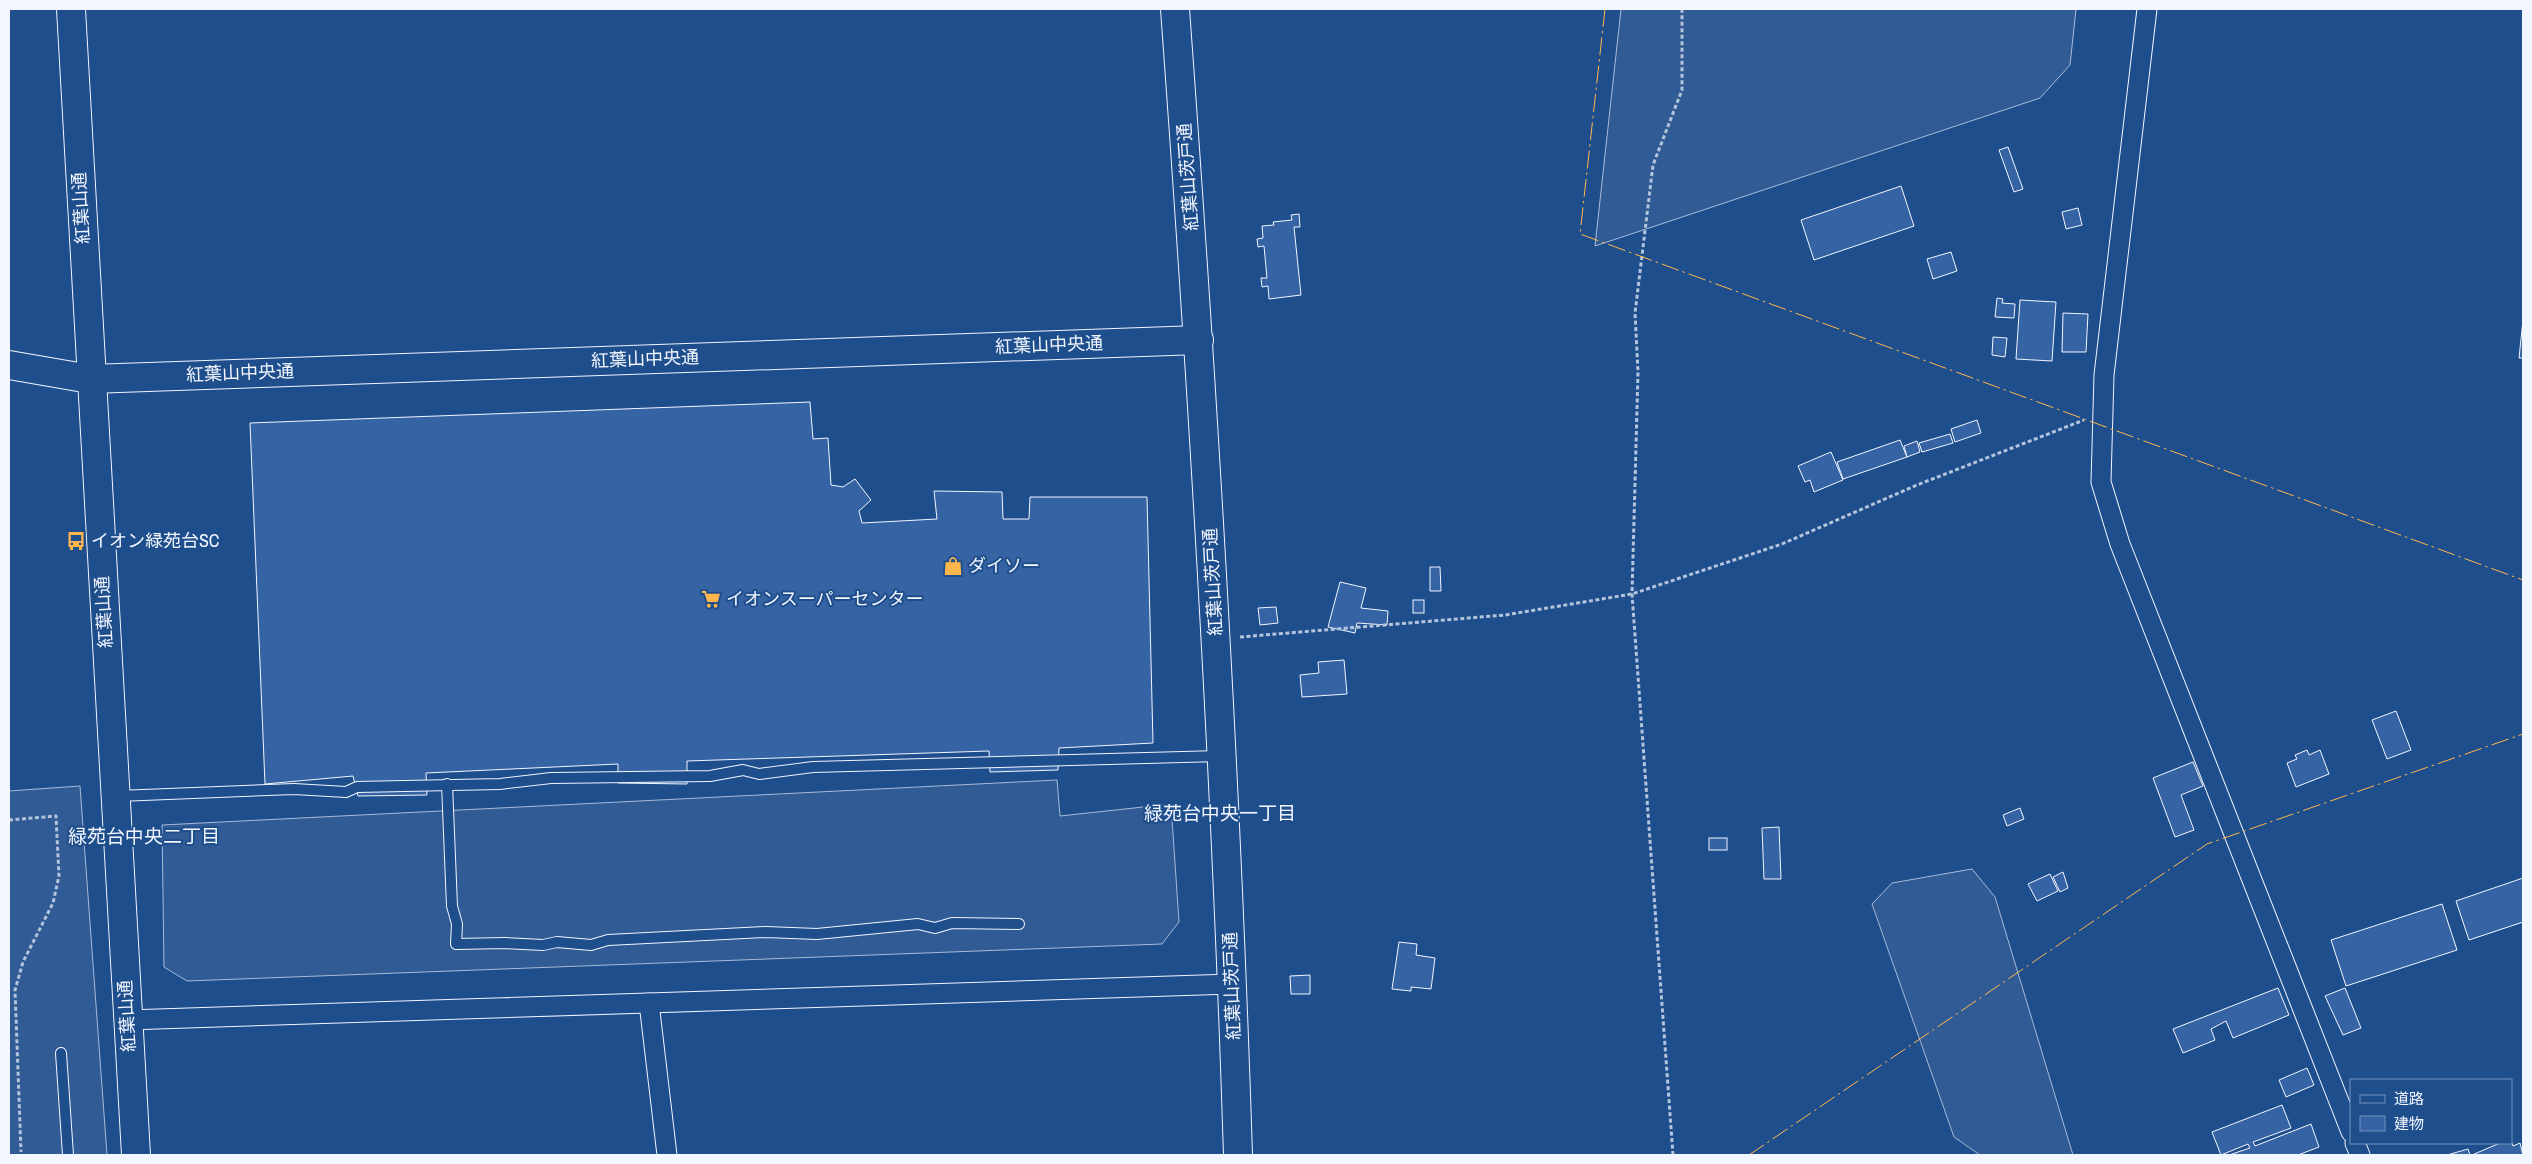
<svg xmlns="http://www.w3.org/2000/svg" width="2532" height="1164" font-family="'Archivo Narrow','Noto Sans JP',sans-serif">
  <rect width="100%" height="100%" fill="#1f4e8c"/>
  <g fill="#305b95" stroke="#a8bbd7">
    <polygon points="1621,9 2076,9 2070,65 2040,98 1595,246"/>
    <polygon points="1057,780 1060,816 1171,804 1179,922 1162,944 187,981 164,967 162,825"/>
    <polygon points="80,786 107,1155 9,1155 9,791"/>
    <polygon points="1972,869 1995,897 2073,1155 1980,1155 1954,1137 1872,904 1892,883"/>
  </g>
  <g fill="#3563a3" stroke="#f2f6ff">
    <polygon points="2008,147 2023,189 2014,192 1999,150"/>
    <polygon points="1901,186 1914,226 1814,260 1801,220"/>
    <polygon points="2078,208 2082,225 2066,229 2062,212"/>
    <polygon points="1299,214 1300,227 1294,227 1301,295 1269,299 1268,286 1262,287 1261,278 1267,278 1264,246 1258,247 1257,239 1263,238 1262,226 1274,225 1273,222 1292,220 1291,215"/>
    <polygon points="1951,252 1957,271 1933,279 1927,259"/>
    <polygon points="1997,298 2003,299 2002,303 2015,304 2014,318 1995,317"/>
    <polygon points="2020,300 2056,302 2052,361 2016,359"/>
    <polygon points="2063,313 2088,314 2086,352 2062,352"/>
    <polygon points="2523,320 2523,358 2519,358"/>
    <polygon points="1993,337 2007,338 2005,357 1992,355"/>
    <polygon points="810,402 813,439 828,438 831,485 843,487 855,479 871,500 859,511 862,523 937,519 934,491 1002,492 1003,519 1029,519 1030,497 1147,497 1153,743 1059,748 1058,770 990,772 989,751 687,761 687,784 618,783 618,764 426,773 427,795 358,796 353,776 265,784 250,423"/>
    <polygon points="1977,420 1981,433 1955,442 1951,429"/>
    <polygon points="1950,434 1953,443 1922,452 1919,443"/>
    <polygon points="1900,440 1907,457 1843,479 1837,462"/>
    <polygon points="1917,441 1920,452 1907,457 1904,446"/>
    <polygon points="1831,452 1843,480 1814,492 1810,480 1805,482 1798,466"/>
    <polygon points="1430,567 1440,567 1441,591 1430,591"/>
    <polygon points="1340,582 1366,588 1361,608 1388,611 1387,625 1357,623 1355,633 1328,627"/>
    <rect x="1413" y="600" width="11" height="13"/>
    <polygon points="1276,607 1278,623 1260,625 1258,608"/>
    <polygon points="1344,660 1347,694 1302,697 1300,675 1319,673 1318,662"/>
    <polygon points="2396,711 2411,750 2387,759 2372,720"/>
    <polygon points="2307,750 2309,755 2320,750 2329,774 2296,787 2287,763 2297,759 2295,755"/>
    <polygon points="2193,762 2203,786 2181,795 2194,830 2175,837 2153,778"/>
    <polygon points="2020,808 2024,819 2007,826 2003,815"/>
    <polygon points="1779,827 1781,879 1764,879 1762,828"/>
    <rect x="1709" y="838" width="18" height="12"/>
    <polygon points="2063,872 2068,888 2060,892 2053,877"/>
    <polygon points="2050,874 2058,891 2037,901 2028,884"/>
    <polygon points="2523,878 2523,922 2469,940 2456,901"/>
    <polygon points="2442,904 2457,950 2346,986 2331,940"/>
    <polygon points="1399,942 1417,944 1416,955 1435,958 1431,989 1411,987 1411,991 1392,989"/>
    <polygon points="1310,975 1310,994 1291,994 1290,976"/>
    <polygon points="2278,988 2289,1015 2233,1038 2226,1021 2211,1029 2215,1040 2183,1053 2173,1029"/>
    <polygon points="2345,988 2361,1028 2343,1035 2325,996"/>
    <polygon points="2307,1068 2314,1085 2286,1097 2279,1080"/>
    <polygon points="2282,1105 2291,1128 2253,1142 2255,1146 2311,1124 2319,1147 2298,1155 2229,1155 2250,1148 2248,1144 2221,1155 2212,1132"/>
    <polygon points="2511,1141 2513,1146 2520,1143 2523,1155 2472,1155 2500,1143 2511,1143"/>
    <polygon points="2468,1149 2470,1155 2447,1155"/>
  </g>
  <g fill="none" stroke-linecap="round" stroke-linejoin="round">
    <g stroke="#f2f6ff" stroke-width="12">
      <g id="lane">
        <polyline points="447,784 452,906 457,924 456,944 505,943 543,945 557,942 591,945 608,940 766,932 817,934 918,924 935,928 952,923 1019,924"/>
        <polyline points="118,796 294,789 346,792 357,787 500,784 551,778 710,776 743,770 759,774 813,767 1220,756"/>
        <polyline points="61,1053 68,1155"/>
      </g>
    </g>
    <g stroke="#f2f6ff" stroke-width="21">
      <g id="street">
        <polyline points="2147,9 2104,375 2101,482 2120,544 2351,1132"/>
        <polyline points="649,1003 667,1155"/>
        <polyline points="127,1020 1232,984"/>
        <polyline points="2355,1143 2360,1155"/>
      </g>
    </g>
    <g stroke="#f2f6ff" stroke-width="30">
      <g id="secondary">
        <polyline points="71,9 136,1155"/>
        <path d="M1175,9C1203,391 1226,773 1238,1155"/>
        <polyline points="9,365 90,379 1199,340"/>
      </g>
    </g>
    <g stroke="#b3c4dc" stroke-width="3" stroke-dasharray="4 2.5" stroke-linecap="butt">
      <polyline points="1240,637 1505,615 1632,594 1782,544 1917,485 2084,420"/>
      <polyline points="9,820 56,816 59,876 53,903 23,962 15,990 21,1152"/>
      <polyline points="1673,1155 1632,594 1638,372 1635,313 1653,165 1682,90 1682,9"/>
    </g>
    <use href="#lane" stroke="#1f4e8c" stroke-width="10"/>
    <use href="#street" stroke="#1f4e8c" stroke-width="19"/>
    <use href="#secondary" stroke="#1f4e8c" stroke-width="28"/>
    <g stroke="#ffb74d" stroke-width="1" stroke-dasharray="18 4 2.5 4" stroke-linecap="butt">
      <polyline points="1605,9 1580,234 2523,580"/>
      <polyline points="1749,1155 2207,844 2523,734"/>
    </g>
  </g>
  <defs>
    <g id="bus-bare" transform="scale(1.5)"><path d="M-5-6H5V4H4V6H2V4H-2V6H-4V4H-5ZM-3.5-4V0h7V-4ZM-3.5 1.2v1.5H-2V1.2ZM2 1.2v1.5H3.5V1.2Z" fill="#ffb74d" stroke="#1f4e8c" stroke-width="2.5" paint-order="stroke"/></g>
    <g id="shop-bare" transform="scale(1.5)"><path d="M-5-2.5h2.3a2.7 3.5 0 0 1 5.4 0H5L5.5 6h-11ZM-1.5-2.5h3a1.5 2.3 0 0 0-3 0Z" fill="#ffb74d" stroke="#1f4e8c" stroke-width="2.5" paint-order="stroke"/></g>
    <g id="supermarket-bare" transform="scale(1.5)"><path d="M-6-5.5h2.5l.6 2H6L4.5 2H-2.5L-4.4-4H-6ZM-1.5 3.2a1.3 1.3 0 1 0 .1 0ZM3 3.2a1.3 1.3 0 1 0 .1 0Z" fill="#ffb74d" stroke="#1f4e8c" stroke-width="2.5" paint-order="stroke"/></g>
  </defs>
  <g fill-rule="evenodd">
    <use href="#bus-bare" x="76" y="541"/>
    <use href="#shop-bare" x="953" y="566"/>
    <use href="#supermarket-bare" x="711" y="599"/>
  </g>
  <g text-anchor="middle" stroke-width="4" stroke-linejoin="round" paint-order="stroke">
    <g font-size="18" fill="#f2f6ff" stroke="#1f4e8c">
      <text transform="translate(1188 177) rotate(-94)" y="6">紅葉山茨戸通</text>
      <text transform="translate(81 208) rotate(-93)" y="6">紅葉山通</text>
      <text transform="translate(1049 345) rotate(-2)" y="6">紅葉山中央通</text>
      <text transform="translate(645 359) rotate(-2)" y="6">紅葉山中央通</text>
      <text transform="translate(240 373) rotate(-2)" y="6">紅葉山中央通</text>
      <text transform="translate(1213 582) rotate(-93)" y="6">紅葉山茨戸通</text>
      <text transform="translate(104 612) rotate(-93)" y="6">紅葉山通</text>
      <text transform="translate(1232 986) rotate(-92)" y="6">紅葉山茨戸通</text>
      <text transform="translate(127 1016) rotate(-93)" y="6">紅葉山通</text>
    </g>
    <g font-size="18" fill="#f2f6ff" stroke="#1f4e8c" text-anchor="start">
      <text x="91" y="547">イオン緑苑台SC</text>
      <text x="968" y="572">ダイソー</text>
      <text x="726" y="605">イオンスーパーセンター</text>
    </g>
    <g font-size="19" fill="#f2f6ff" stroke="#1f4e8c">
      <text x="1220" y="820">緑苑台中央一丁目</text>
      <text x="144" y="843">緑苑台中央二丁目</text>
    </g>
  </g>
  <rect width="2532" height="1164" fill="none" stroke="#f2f6ff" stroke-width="20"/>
  <rect x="2350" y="1079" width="162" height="65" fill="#1f4e8c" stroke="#7391ba"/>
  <rect x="2360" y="1095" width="25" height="8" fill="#1f4e8c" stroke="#7391ba"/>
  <text x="2394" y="1104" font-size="15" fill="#f2f6ff">道路</text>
  <rect x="2360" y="1116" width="25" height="15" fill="#3563a3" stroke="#7391ba"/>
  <text x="2394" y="1129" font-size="15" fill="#f2f6ff">建物</text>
</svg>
